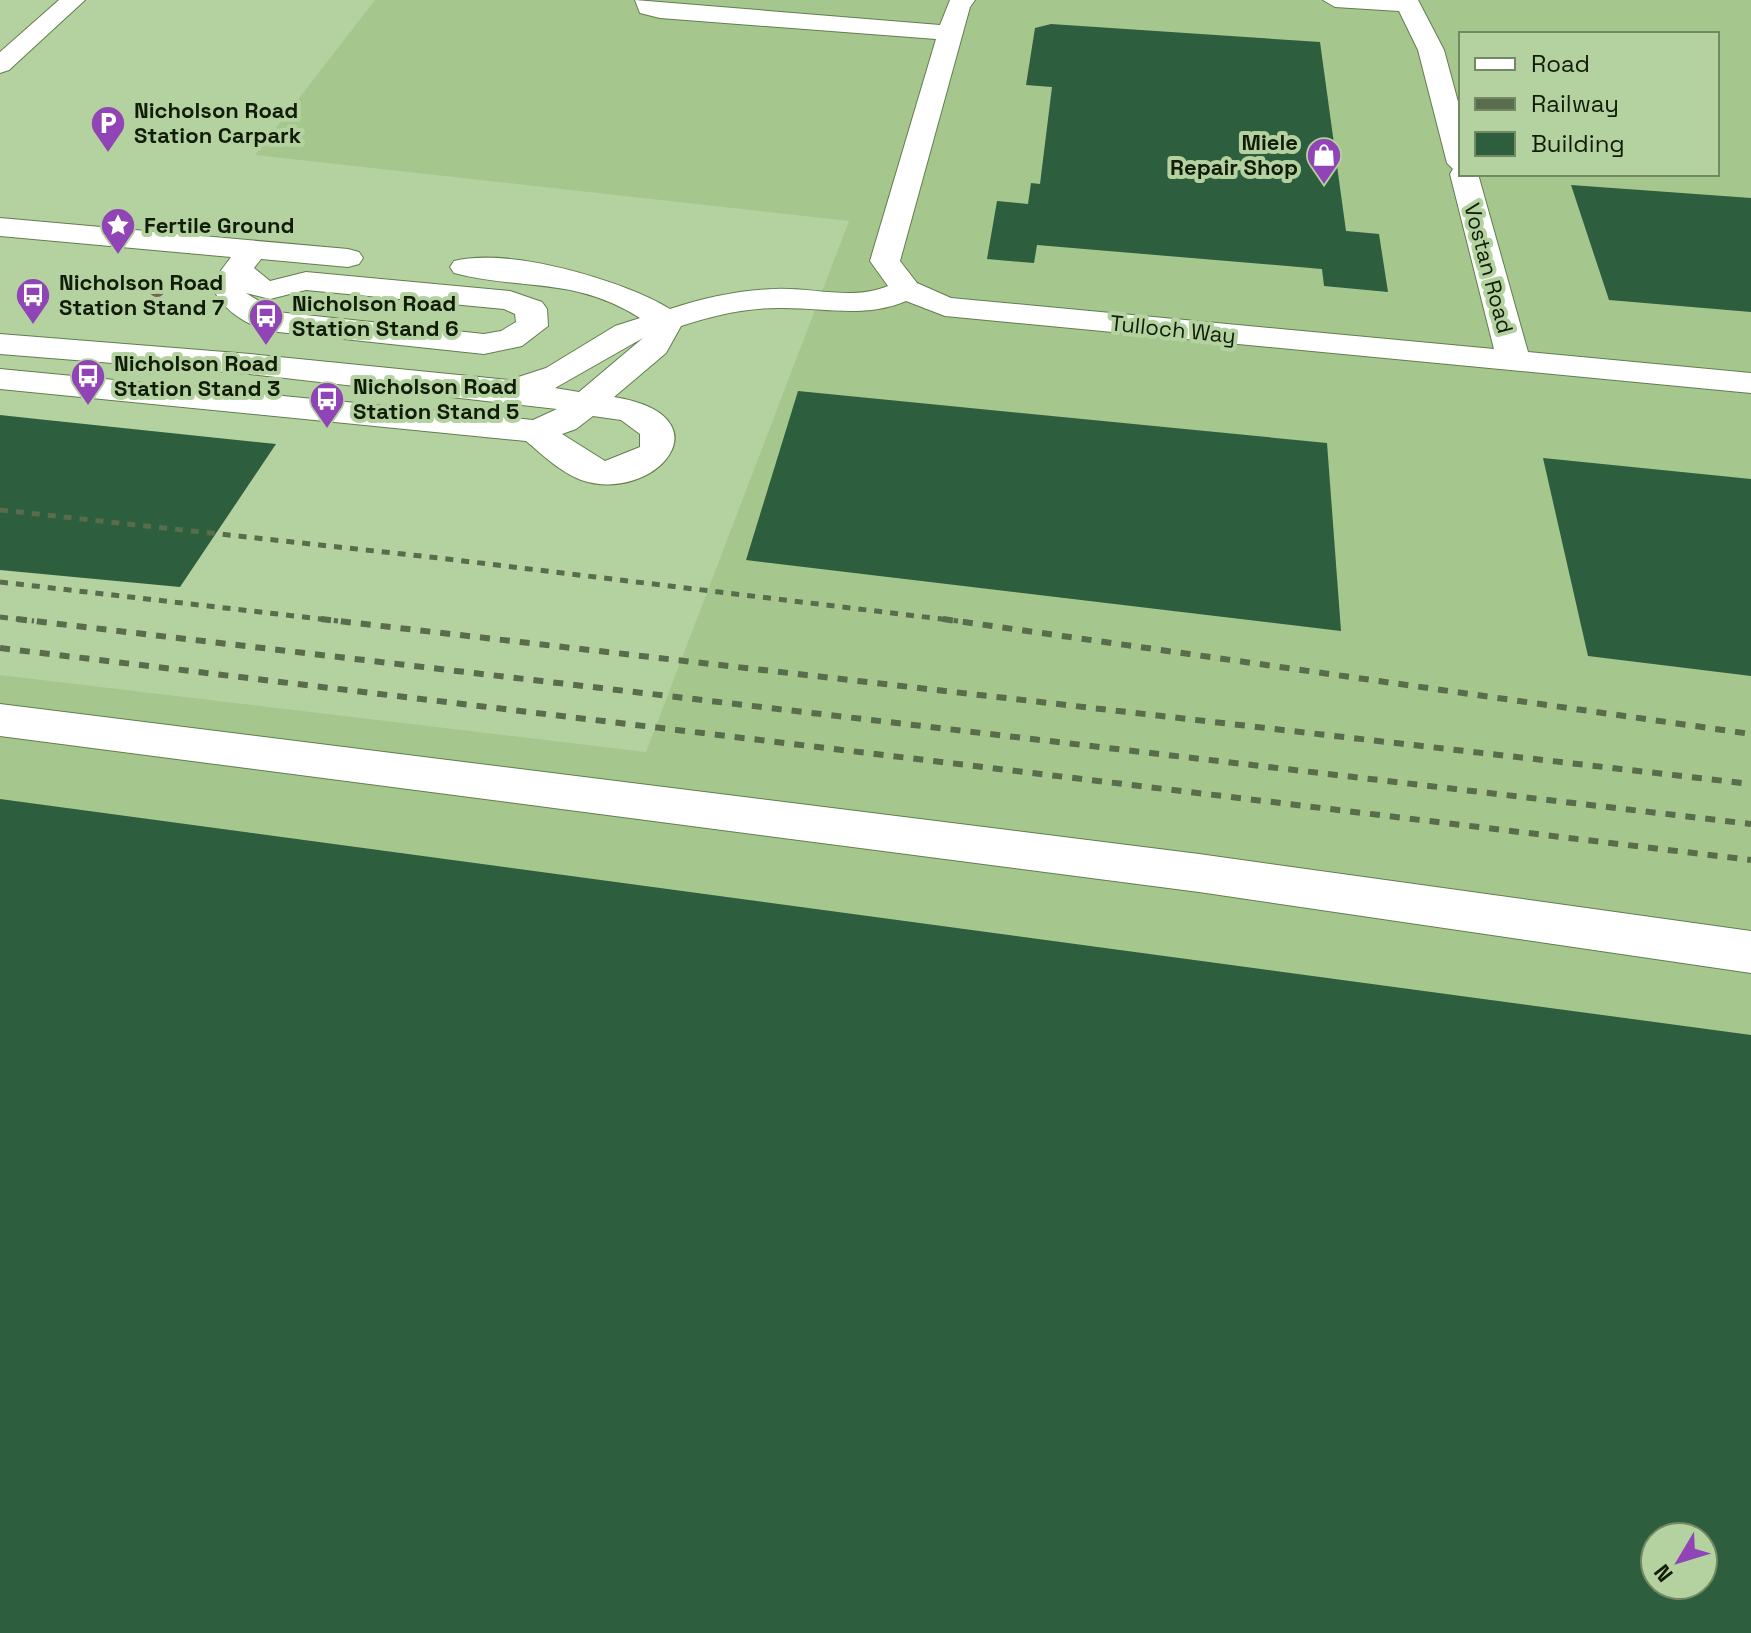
<svg xmlns="http://www.w3.org/2000/svg" width="1751" height="1633" font-family="'Space Grotesk',sans-serif">
  <rect width="100%" height="100%" fill="#b4d2a0"/>
  <path fill="#a5c78e" fill-rule="evenodd" d="M375,0H1751V1633H0V675L646,752L849,221L255,155ZM1461,34H1717V174H1461ZM1655,1537H1703V1585H1655Z"/>
  <g fill="#2d5e3d" fill-rule="evenodd">
    <polygon points="1051,24 1320,42 1346,231 1379,234 1388,292 1324,286 1322,269 1037,245 1034,263 987,259 997,201 1028,204 1031,183 1040,184 1052,87 1026,85 1035,28"/>
    <polygon points="1571,185 1751,198 1751,312 1609,300"/>
    <polygon points="798,391 1327,443 1341,631 746,560"/>
    <polygon points="0,415 37,419 276,444 180,587 0,570"/>
    <polygon points="1543,458 1751,479 1751,676 1588,656"/>
    <path d="M0,799L1751,1035V1633H0ZM1655,1537H1703V1585H1655Z"/>
  </g>
  <g fill="none" stroke-linecap="round" stroke-linejoin="round">
    <g stroke="#627d4e" stroke-width="2">
      <g id="minor">
        <polygon points="59,0 85,0 9,70 0,73 0,52"/>
        <path d="M635,0L940,25L950,0H975L970,7L900,261L917,283L951,298L1494,349L1450,174L1453,169L1447,163L1418,50L1399,11L1335,7L1323,0H1418L1444,50L1461,113V174H1478L1528,352L1751,373V393L945,316L906,301C864,319 822,307 778,308C745,308 711,316 681,326L666,353L614,397C731,416 655,505 581,480C560,472 543,455 526,441L0,389V369L533,420L557,409L250,374L0,354V334L250,354L509,380L546,368L615,326L640,318C573,276 523,291 454,273L450,267L454,261C509,247 622,280 670,309C703,298 740,290 775,289C812,287 853,301 888,286L870,261L936,39L660,18L640,13ZM643,338L579,392L555,388ZM593,416L621,420L640,434V447L605,461L562,434L576,429Z"/>
        <path d="M0,218L348,249L359,252L363,258L359,264L348,267L261,259L254,268L270,281L306,272L510,291L542,302L547,309L548,326L522,346L484,354L269,331C244,324 220,308 211,284L231,257L0,236ZM306,290L504,309L515,314L516,322L501,331L484,334L277,312L246,293L270,299Z"/>
        <polygon points="0,704 1199,854 1751,931 1751,973 1199,892 0,736"/>
      </g>
    </g>
    <use href="#minor" fill="#fff" fill-rule="evenodd"/>
    <g stroke="#596c4b" stroke-width="5" stroke-dasharray="8 8" stroke-linecap="butt">
      <polyline points="0,510 439,558 958,621"/>
      <polyline points="0,582 338,621"/>
      <polyline points="0,617 34,621"/>
    </g>
    <g stroke="#596c4b" stroke-width="6" stroke-dasharray="10 10" stroke-linecap="butt">
      <polyline points="17,619 1751,824"/>
      <polyline points="321,619 1751,784"/>
      <polyline points="943,619 1751,734"/>
      <polyline points="0,648 1751,860"/>
    </g>
  </g>
  <circle fill="#7e5e56" cx="157" cy="289" r="8"/>
  <defs>
    <g id="parking-pin" transform="scale(1.8)"><path d="M0 17L-7.5 6A9.5 9.5 0 1 1 7.5 6Z" fill="#9044b5" stroke="#b4d2a0"/><path d="M-3.5-5.5H1a3.5 3.5 0 0 1 0 7H-1V5.5H-3.5ZM-1-3.4V-.6H.8a1.4 1.4 0 0 0 0-2.8Z" fill="#fff"/></g>
    <g id="shop-pin" transform="scale(1.8)"><path d="M0 17L-7.5 6A9.5 9.5 0 1 1 7.5 6Z" fill="#9044b5" stroke="#b4d2a0"/><path d="M-5-2.5h2.3a2.7 3.5 0 0 1 5.4 0H5L5.5 6h-11ZM-1.5-2.5h3a1.5 2.3 0 0 0-3 0Z" fill="#fff"/></g>
    <g id="sight-pin" transform="scale(1.8)"><path d="M0 17L-7.5 6A9.5 9.5 0 1 1 7.5 6Z" fill="#9044b5" stroke="#b4d2a0"/><path d="M0-6L1.8-2.2L6-1.7L2.9 1.2L3.7 5.4L0 3.3L-3.7 5.4L-2.9 1.2L-6-1.7L-1.8-2.2Z" fill="#fff"/></g>
    <g id="bus-pin" transform="scale(1.8)"><path d="M0 17L-7.5 6A9.5 9.5 0 1 1 7.5 6Z" fill="#9044b5" stroke="#b4d2a0"/><path d="M-5-6H5V4H4V6H2V4H-2V6H-4V4H-5ZM-3.5-4V0h7V-4ZM-3.5 1.2v1.5H-2V1.2ZM2 1.2v1.5H3.5V1.2Z" fill="#fff"/></g>
  </defs>
  <g fill-rule="evenodd">
    <use href="#parking-pin" x="108" y="123"/>
    <use href="#shop-pin" x="1324" y="155"/>
    <use href="#sight-pin" x="118" y="225"/>
    <use href="#bus-pin" x="33" y="295"/>
    <use href="#bus-pin" x="266" y="316"/>
    <use href="#bus-pin" x="88" y="376"/>
    <use href="#bus-pin" x="327" y="399"/>
  </g>
  <g text-anchor="middle" stroke-width="8" stroke-linejoin="round" paint-order="stroke">
    <g font-size="22" font-weight="bold" fill="#111c09" stroke="#b4d2a0" text-anchor="start">
      <text x="134" y="118">Nicholson Road<tspan x="134" dy="25">Station Carpark</tspan></text>
      <text x="1298" y="150" text-anchor="end">Miele<tspan x="1298" dy="25">Repair Shop</tspan></text>
      <text x="144" y="233">Fertile Ground</text>
      <text x="59" y="290">Nicholson Road<tspan x="59" dy="25">Station Stand 7</tspan></text>
      <text x="292" y="311">Nicholson Road<tspan x="292" dy="25">Station Stand 6</tspan></text>
      <text x="114" y="371">Nicholson Road<tspan x="114" dy="25">Station Stand 3</tspan></text>
      <text x="353" y="394">Nicholson Road<tspan x="353" dy="25">Station Stand 5</tspan></text>
    </g>
    <g font-size="22" fill="#111c09" stroke="#b4d2a0">
      <text transform="translate(1489 268) rotate(75)" y="8">Vostan Road</text>
      <text transform="translate(1173 329) rotate(6)" y="8">Tulloch Way</text>
    </g>
  </g>
  <rect x="1459" y="32" width="260" height="144" fill="#b4d2a0" stroke="#738964" stroke-width="2"/>
  <rect x="1475" y="58" width="40" height="12" fill="#ffffff" stroke="#738964" stroke-width="2"/>
  <text x="1531" y="72" font-size="24" fill="#111c09">Road</text>
  <rect x="1475" y="98" width="40" height="12" fill="#596c4b" stroke="#738964" stroke-width="2"/>
  <text x="1531" y="112" font-size="24" fill="#111c09">Railway</text>
  <rect x="1475" y="132" width="40" height="24" fill="#2d5e3d" stroke="#738964" stroke-width="2"/>
  <text x="1531" y="152" font-size="24" fill="#111c09">Building</text>
  <g transform="translate(1679 1561) rotate(232)"><circle r="38" fill="#b4d2a0" stroke="#738964" stroke-width="2"/>
  <path d="M0-6L14 30L0 20L-14 30Z" fill="#9044b5"/>
  <text y="-12" font-size="22" font-weight="bold" text-anchor="middle" fill="#111c09">N</text>
  </g>
</svg>
